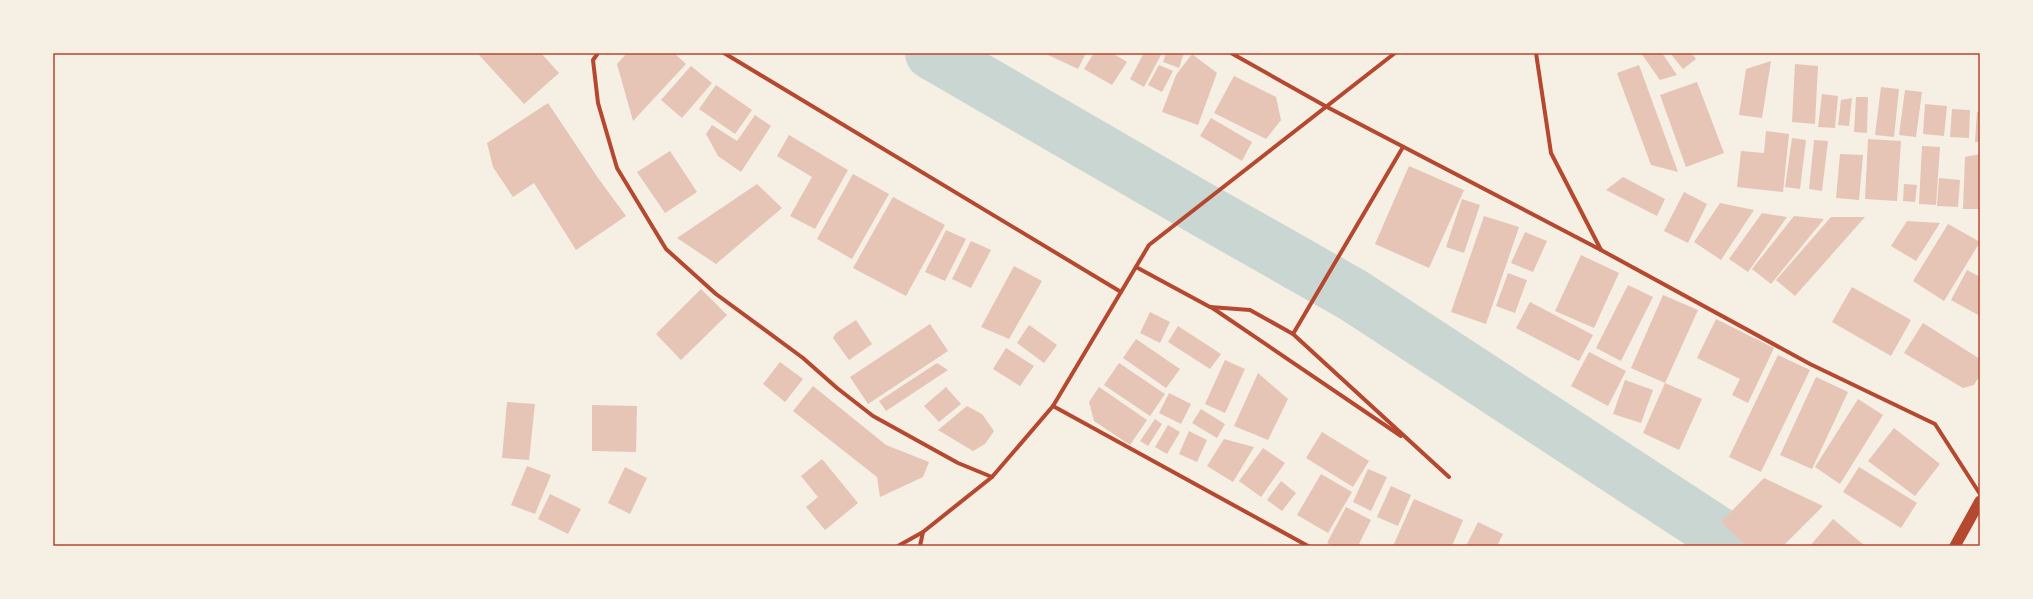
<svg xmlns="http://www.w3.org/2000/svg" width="2033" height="599" font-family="'PT Serif',serif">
  <rect width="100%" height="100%" fill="#f6efe4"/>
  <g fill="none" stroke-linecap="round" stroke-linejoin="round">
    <polyline stroke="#c9d6d2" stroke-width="54" points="932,53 1198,207 1353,295 1737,546"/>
  </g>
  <g fill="#e6c5b7">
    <polygon points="481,53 541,53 559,73 524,104 479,55"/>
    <polygon points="627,53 674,53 686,64 633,121 617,64"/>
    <polygon points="1049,53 1086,53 1078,69 1048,55"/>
    <polygon points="1094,53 1112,53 1127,62 1112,85 1084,69"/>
    <polygon points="1144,53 1162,53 1144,87 1130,79"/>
    <polygon points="1166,53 1184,53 1179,68 1163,62"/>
    <polygon points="1641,53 1662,53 1677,75 1660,80"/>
    <polygon points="1670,53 1691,53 1696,59 1683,69"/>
    <polygon points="1192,54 1217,73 1198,125 1162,112 1176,75"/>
    <polygon points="1771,61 1762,118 1739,115 1746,69"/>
    <polygon points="1795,64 1818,66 1815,124 1792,122"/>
    <polygon points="1159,65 1173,71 1162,92 1148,85"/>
    <polygon points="1639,65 1678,172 1651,165 1617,73"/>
    <polygon points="691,66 712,83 682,118 661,100"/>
    <polygon points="1234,76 1276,97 1281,120 1266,139 1214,113"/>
    <polygon points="1697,82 1724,153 1686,167 1660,95"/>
    <polygon points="716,85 752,110 735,134 699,109"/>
    <polygon points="1881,87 1899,89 1894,137 1875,135"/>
    <polygon points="1905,90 1922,92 1916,137 1899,135"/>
    <polygon points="1822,94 1838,96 1835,128 1818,127"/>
    <polygon points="1856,97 1868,97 1867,133 1854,132"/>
    <polygon points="1852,98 1849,126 1838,125 1841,100"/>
    <polygon points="548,103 598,178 626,216 576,250 534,183 513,197 493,167 487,143"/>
    <polygon points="1925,104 1947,106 1944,136 1923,134"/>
    <polygon points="1952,109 1970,110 1969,138 1950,137"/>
    <polygon points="1977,112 1980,112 1980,142 1975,142"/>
    <polygon points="755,115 771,126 741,172 718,156 706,134 712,125 737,141"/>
    <polygon points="1211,118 1252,142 1242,161 1200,136"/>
    <polygon points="1766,131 1789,134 1783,192 1737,187 1741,151 1764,153"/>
    <polygon points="789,135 848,170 815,229 790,216 812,177 777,156"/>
    <polygon points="1792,138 1806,140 1800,189 1785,187"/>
    <polygon points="1868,139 1901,141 1897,201 1865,199"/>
    <polygon points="1814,140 1828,141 1822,191 1809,189"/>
    <polygon points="1922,146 1940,147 1936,205 1919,204"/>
    <polygon points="670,151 697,192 665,213 637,172"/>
    <polygon points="1840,154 1863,155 1859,200 1836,198"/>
    <polygon points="1980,154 1980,209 1963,209 1965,157"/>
    <polygon points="1409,166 1464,190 1429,268 1375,244"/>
    <polygon points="853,174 889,194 852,259 817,239"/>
    <polygon points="1623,177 1665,199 1657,216 1606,190"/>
    <polygon points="1939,178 1960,180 1958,207 1937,206"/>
    <polygon points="757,184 782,208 716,264 677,238"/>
    <polygon points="1904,184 1917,185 1915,202 1903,201"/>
    <polygon points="1684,192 1707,204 1688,243 1664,231"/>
    <polygon points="893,197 945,225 906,296 853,268"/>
    <polygon points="1462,199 1480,205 1464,253 1446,247"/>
    <polygon points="1720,203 1754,210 1721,260 1694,242"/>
    <polygon points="1762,213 1787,217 1748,272 1729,259"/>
    <polygon points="1484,216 1519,227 1486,324 1451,312"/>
    <polygon points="1794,216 1824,219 1771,284 1752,269"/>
    <polygon points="1831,217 1865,217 1795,296 1776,280"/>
    <polygon points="1907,221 1940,223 1916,261 1891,246"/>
    <polygon points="1948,224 1980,242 1944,301 1913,281"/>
    <polygon points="946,230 966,239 945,281 925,272"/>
    <polygon points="1525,232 1547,241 1533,272 1511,263"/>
    <polygon points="971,241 991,250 971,288 952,279"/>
    <polygon points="1581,255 1619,273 1594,328 1555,311"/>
    <polygon points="1014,266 1042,281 1009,339 981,327"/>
    <polygon points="1967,270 1980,277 1980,316 1951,300"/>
    <polygon points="1508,273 1527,280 1515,313 1496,306"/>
    <polygon points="1628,285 1653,297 1621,361 1596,348"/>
    <polygon points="1852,287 1911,320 1891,356 1832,322"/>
    <polygon points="701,289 727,315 681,360 656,334"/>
    <polygon points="1663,295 1698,310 1665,383 1631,368"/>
    <polygon points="1530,302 1593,335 1579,361 1516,328"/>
    <polygon points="1150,312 1170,322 1160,343 1140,333"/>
    <polygon points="1716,319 1774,348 1748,403 1732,395 1740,379 1697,358"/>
    <polygon points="856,320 872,344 849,360 833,338 836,333"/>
    <polygon points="1923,323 1980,359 1980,375 1974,385 1963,388 1904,353"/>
    <polygon points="930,324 948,351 868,404 850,377"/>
    <polygon points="1029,325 1057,345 1044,363 1017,343"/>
    <polygon points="1178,326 1221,354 1210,369 1168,342"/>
    <polygon points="1136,339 1180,369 1166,388 1123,358"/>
    <polygon points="1006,348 1034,366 1020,386 993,369"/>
    <polygon points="1589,352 1626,371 1608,406 1571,386"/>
    <polygon points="1778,355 1810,370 1761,472 1729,457"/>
    <polygon points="1225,360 1245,369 1225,413 1205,404"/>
    <polygon points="780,362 803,379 785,402 763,384"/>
    <polygon points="937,363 948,370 886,411 879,401"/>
    <polygon points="1119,363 1165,394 1150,416 1104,385"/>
    <polygon points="1258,373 1288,399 1268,440 1234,426"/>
    <polygon points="1816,377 1848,392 1812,469 1780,455"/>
    <polygon points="1625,380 1653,390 1641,423 1613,414"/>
    <polygon points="1665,383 1702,399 1679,450 1643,433"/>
    <polygon points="813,386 886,445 929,462 923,477 880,497 877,477 793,411"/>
    <polygon points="946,387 961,404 939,422 924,406"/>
    <polygon points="1099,387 1147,420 1130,445 1094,421 1089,402"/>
    <polygon points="1169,393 1191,404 1181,424 1159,413"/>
    <polygon points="1858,399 1883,415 1840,484 1815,467"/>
    <polygon points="507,402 535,404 529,460 502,458"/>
    <polygon points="592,405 637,406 636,452 592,451"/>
    <polygon points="967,406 982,414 994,431 985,444 973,451 938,430"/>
    <polygon points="1201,409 1225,424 1217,438 1192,423"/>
    <polygon points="1155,419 1162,424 1148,446 1140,441"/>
    <polygon points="1168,425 1180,432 1167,454 1155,447"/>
    <polygon points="1894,428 1940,464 1915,496 1868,461"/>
    <polygon points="1189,431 1207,440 1197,462 1179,454"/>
    <polygon points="1322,432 1369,461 1353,487 1306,458"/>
    <polygon points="1224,439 1254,447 1233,482 1207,466"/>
    <polygon points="1263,448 1285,463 1261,497 1239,481"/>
    <polygon points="822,459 858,503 825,530 806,507 818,497 801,476"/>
    <polygon points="527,466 551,475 535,514 511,505"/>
    <polygon points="625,467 647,478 630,514 608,503"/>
    <polygon points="1859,467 1917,503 1901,528 1843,492"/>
    <polygon points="1368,469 1387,477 1371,511 1353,502"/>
    <polygon points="1321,474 1352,492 1328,533 1297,515"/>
    <polygon points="1764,478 1823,506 1783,546 1746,546 1721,522"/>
    <polygon points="1281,481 1296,493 1282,511 1267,500"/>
    <polygon points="1391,486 1411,495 1398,526 1377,517"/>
    <polygon points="550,494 581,509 568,534 538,519"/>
    <polygon points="1414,499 1463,520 1452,546 1393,546"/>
    <polygon points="1346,507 1371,520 1358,546 1333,546 1327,543"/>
    <polygon points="1833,519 1865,546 1810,546"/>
    <polygon points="1478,522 1503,534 1497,546 1466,546"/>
  </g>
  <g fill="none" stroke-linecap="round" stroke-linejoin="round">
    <g stroke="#b5482f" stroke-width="4">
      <polyline points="598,53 593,60 598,103 617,168 666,249 716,294 803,358 837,388 873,416 958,463 992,477"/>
      <polyline points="724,53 1121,292"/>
      <polyline points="1231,53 1327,107 1601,250 1810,364 1935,424 1980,494"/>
      <polyline points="1536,53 1551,153 1601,250"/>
      <polyline points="1136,267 1210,307 1250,310 1293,334 1449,477"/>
      <polyline points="1211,307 1401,436"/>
      <polyline points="1293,334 1403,147"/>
      <polyline points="1053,406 1308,546"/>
      <polyline points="898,546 923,532 992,477 1053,406 1149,245 1395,53"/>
      <polyline points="920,546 923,532"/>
    </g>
    <polyline stroke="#b5482f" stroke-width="11" points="1955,546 1980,501"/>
  </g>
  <rect width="2033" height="599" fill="none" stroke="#f6efe4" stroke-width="108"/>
  <rect x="54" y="54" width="1925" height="491" fill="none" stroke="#b5482f" stroke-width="1.5"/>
</svg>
